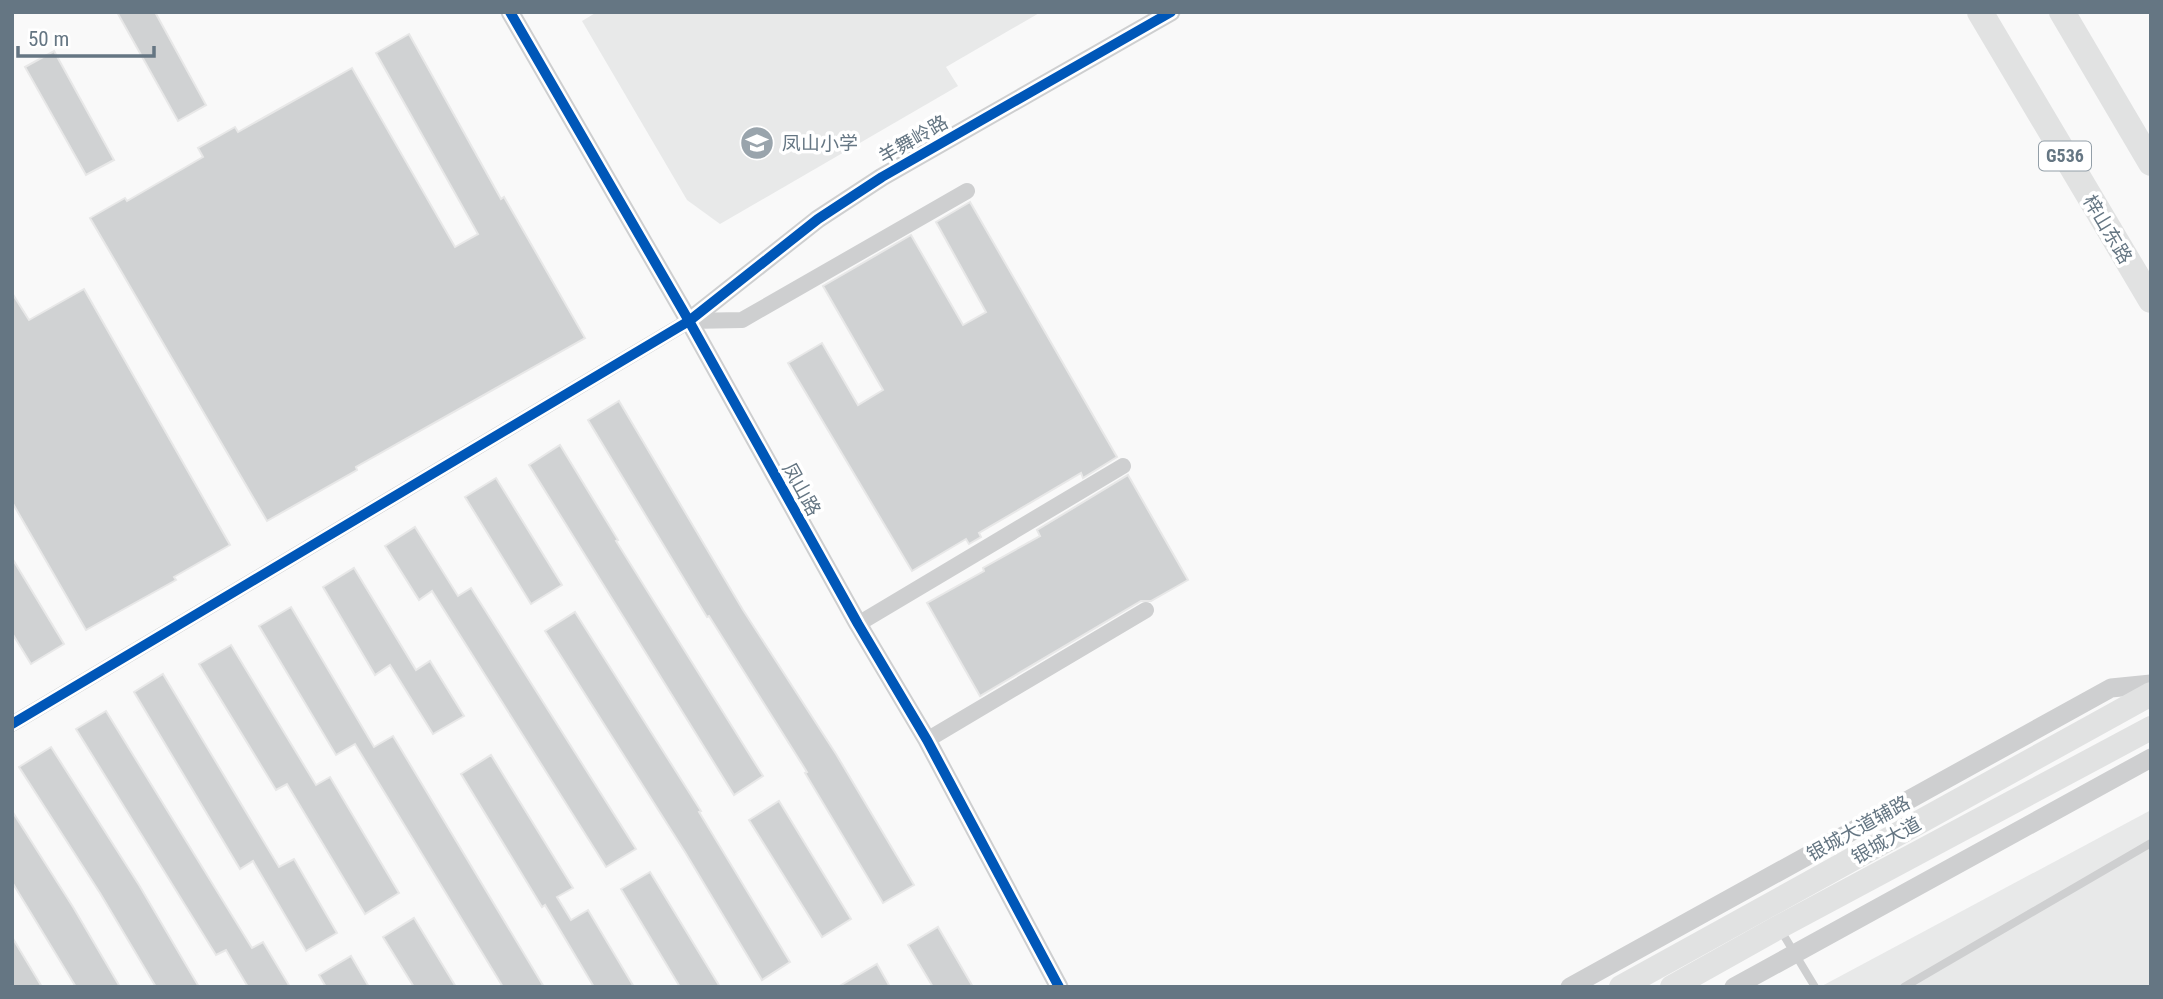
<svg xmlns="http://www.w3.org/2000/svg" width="2163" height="999" font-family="'Roboto Condensed','Noto Sans SC',sans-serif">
  <rect width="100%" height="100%" fill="#f9f9f9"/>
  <g fill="#e8e9e9">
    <polygon points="597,12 1041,12 946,67 958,86 720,224 687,200 582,21"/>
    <polygon points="2151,810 2151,987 1820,987"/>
  </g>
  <g fill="#d0d2d3" stroke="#e8e8e8" stroke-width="2">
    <polygon points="117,12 155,12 206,105 178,121"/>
    <polygon points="409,34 501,199 504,197 585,338 356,467 357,470 267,521 90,218 125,198 127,201 203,157 198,148 235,127 238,132 352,68 455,247 478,234 376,53"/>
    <polygon points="54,51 114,160 86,175 25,67"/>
    <polygon points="970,202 1117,457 1083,478 1081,473 979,533 981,537 969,544 966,539 912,571 788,363 822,343 858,405 883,390 823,286 911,235 963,325 986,312 936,222"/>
    <polygon points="84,289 230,545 174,577 176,580 86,630 12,502 12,293 29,320"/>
    <polygon points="619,401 743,610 836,754 914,885 883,903 805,773 807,772 709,616 707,617 588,420"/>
    <polygon points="560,445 618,540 616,541 763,776 734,795 529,465"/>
    <polygon points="1128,475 1188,580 1151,601 1141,601 980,696 927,603 984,571 983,568 1040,536 1037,530"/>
    <polygon points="496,478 562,585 531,604 465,497"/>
    <polygon points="415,527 458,596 471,588 636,849 606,867 432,591 419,600 385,546"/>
    <polygon points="12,558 64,644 31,664 12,633"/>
    <polygon points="354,568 416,670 430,661 464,716 433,734 390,665 375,675 323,587"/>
    <polygon points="291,607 374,747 393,736 544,987 503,987 355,744 336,755 259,626"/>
    <polygon points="575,612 701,811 699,812 790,962 762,980 685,852 545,631"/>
    <polygon points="231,645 316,785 330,777 399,893 365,914 287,784 276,790 199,664"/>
    <polygon points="163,674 279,867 294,859 337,933 306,951 253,861 240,869 134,692"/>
    <polygon points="106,711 252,948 263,942 290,987 248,987 226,950 216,955 76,729"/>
    <polygon points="51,747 139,885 199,987 156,987 100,893 19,767"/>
    <polygon points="491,755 573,888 557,897 571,920 588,910 634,987 594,987 545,905 542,907 461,774"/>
    <polygon points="779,801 851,919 822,937 749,820"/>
    <polygon points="12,811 73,907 120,987 76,987 12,882"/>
    <polygon points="650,872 720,987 680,987 621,889"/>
    <polygon points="414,918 456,987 414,987 383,937"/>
    <polygon points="938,927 973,987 933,987 908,945"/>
    <polygon points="12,937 42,987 12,987"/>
    <polygon points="351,956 369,987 326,987 319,975"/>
    <polygon points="877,964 890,987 838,987"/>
  </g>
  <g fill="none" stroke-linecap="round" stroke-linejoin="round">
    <g stroke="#cecfd0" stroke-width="8">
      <polyline points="1780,929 1815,987"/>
      <polyline points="1904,987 2151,843"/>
    </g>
    <g stroke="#cecfd0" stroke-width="16">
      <polyline points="858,624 1123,466"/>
      <polyline points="12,724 689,321 742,320 967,191"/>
      <polyline points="927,740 1146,610"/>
    </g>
    <g stroke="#cecfd0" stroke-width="19">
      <polyline points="510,12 689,321 858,624 927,740 1059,987"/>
      <polyline points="689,321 818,219 882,177 1171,12"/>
      <polyline points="1570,987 2111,688 2151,684"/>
      <polyline points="1734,987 2151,758"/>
    </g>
    <g stroke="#e1e2e2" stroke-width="24">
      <polyline points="1621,987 2151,694"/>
      <polyline points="1672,987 1779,927 2151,728"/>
    </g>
    <g stroke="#e1e2e2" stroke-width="26">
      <polyline points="1980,12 2151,300"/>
      <polyline points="2062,12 2151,163"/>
    </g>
    <g stroke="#fff" stroke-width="15">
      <g id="cycleway">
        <polyline points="510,12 689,321 858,624 927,740 1059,987"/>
        <polyline points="12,724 689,321 818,219 882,177 1171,12"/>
      </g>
    </g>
    <use href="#cycleway" stroke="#0057b8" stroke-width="10"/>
  </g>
  <defs>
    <g id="school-disc" transform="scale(1.75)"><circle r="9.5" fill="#99a4ac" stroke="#fff"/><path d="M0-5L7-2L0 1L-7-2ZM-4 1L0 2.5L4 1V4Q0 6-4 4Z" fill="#fff"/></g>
  </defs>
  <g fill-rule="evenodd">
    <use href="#school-disc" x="757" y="143"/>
  </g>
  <g text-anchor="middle" stroke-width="7" stroke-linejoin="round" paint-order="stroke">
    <rect fill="#fff" stroke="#939fa8" stroke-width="2" x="2039" y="141.5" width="52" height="29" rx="5"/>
    <g font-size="18" font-weight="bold" fill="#657683">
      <text x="2065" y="162">G536</text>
    </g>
    <g font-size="19" fill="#657683" stroke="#fff">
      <text transform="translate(913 139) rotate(-30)" y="7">羊舞岭路</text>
      <text transform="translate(2108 229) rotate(59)" y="7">梓山东路</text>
      <text transform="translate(802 489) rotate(61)" y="7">凤山路</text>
      <text transform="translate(1858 828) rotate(-29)" y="7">银城大道辅路</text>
      <text transform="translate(1886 840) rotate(-29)" y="7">银城大道</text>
    </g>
    <g font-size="19" fill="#657683" stroke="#fff" text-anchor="start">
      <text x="782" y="150">凤山小学</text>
    </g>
  </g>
  <rect width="2163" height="999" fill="none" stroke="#657683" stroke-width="28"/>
  <path d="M18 46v10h136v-10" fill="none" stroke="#657683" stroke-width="3.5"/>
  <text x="28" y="46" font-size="21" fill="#657683" stroke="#ffffff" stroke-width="5" paint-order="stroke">50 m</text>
</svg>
